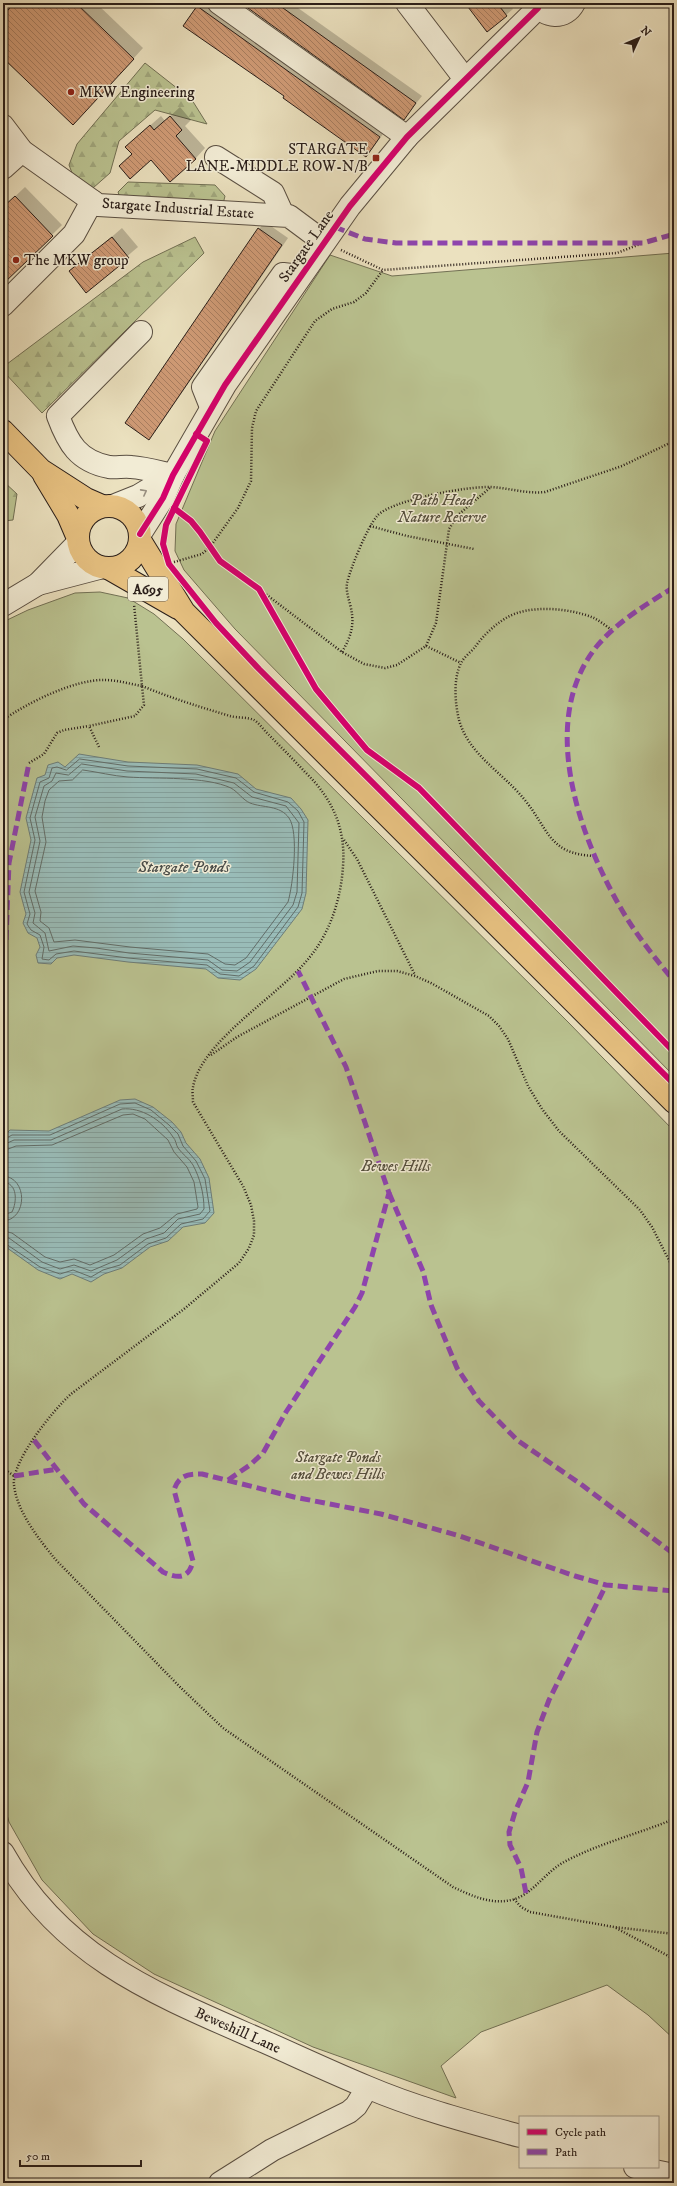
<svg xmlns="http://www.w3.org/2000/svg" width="677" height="2186" font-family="'IM FELL DW Pica',serif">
  <defs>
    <pattern id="forest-firs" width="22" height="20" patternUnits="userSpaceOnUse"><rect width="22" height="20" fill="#bac290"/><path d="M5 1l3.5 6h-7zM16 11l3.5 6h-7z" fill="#a0a67c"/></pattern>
    <pattern id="water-rules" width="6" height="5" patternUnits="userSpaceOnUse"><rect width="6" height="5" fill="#99bcb8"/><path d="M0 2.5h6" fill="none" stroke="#84a19e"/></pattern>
    <pattern id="building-back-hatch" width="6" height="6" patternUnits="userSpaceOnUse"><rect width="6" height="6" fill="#d09b76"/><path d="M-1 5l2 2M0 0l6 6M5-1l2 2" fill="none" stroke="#a97e60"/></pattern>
  </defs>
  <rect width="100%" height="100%" fill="#ebe1bf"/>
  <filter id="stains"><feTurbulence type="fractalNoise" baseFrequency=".005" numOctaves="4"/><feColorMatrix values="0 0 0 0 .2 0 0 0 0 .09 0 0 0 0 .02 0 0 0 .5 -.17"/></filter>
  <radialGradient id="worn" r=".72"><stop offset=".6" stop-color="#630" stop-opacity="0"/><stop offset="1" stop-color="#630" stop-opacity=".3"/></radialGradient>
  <g fill="url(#forest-firs)" stroke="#727054">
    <polygon points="145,63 192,100 207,124 155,110 119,141 110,173 93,188 74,178 69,165 77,144"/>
    <polygon points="128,182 215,185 225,196 222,208 122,203 118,192"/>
    <polygon points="195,237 204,253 42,413 3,371 3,367 143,262"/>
    <polygon points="3,481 17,494 13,520 3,521"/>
  </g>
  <g fill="#bac290" stroke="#727054">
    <polygon points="674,253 674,1076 235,629 184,570 175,551 176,524 215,431 330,255 392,276"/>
    <polygon points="100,592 128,598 154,614 183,639 568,1022 674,1131 674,2039 648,2015 607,1985 481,2032 441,2066 456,2098 313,2047 154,1974 93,1934 42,1880 9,1822 3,1800 3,622 28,610 75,593"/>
  </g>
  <g fill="url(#water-rules)" stroke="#6d7d78">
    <polygon points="79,754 128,762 197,765 238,774 256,789 291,798 301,809 308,820 306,893 302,909 256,969 240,980 218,978 206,969 128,962 74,955 57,958 51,964 38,963 36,955 40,947 37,938 28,933 23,923 26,914 20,892 31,840 26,818 37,778 45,775 48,765 58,762 65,767"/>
    <polygon points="135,1099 153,1107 172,1122 181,1132 186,1143 200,1159 209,1178 214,1213 205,1223 183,1227 168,1241 150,1247 122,1268 104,1274 91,1282 72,1274 60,1279 38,1270 3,1245 3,1211 7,1201 3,1183 3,1137 10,1130 49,1131 120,1100"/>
  </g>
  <g fill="#0003">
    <polygon points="15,3 96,3 143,48 83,114 3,57 3,18"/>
    <polygon points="202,3 208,3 386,130 372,149 366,155 198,7"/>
    <polygon points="241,3 291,3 422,96 404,118"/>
    <polygon points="467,3 508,3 513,9 506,15"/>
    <polygon points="180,107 191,120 185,126 205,148 196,158 170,181 151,159 120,166 133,153 137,137 161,116 165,121"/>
    <polygon points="25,187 62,225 3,283 3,208"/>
    <polygon points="265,222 288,238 155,432 149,438 259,229"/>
    <polygon points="122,228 138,247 86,291 71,272"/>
  </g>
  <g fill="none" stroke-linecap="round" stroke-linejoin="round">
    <g stroke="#626d68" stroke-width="1">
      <polygon points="80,759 128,766 197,769 236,778 254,792 288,802 298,811 304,822 302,893 298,907 254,966 239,976 220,974 207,965 128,958 74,951 56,954 49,960 42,959 44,947 40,935 31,930 27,924 30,914 24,892 35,840 30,818 40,782 49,778 52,768 57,767 66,770"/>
      <polygon points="82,764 127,771 196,774 234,783 252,797 286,806 299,823 297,892 293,905 250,962 237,971 222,970 208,960 129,953 96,948 73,946 49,951 45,933 33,923 35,913 29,892 40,841 35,817 44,786 52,781 56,773 68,775"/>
      <path d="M83,770C98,772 113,776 128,777C157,779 205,776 231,788C238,792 243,800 250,803C263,808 280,805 289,818C299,832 293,885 288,902L246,958L235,965L225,964L208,954L130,947L75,940L54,942L49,928L40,921L41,912L35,891L46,842L42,817L45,801L49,790L59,781L72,780Z"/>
      <polyline points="3,1140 12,1135 50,1135 120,1104 135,1103 151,1110 169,1125 178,1134 183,1146 196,1161 205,1179 210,1211 203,1219 181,1224 166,1238 148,1244 120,1265 103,1270 91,1277 73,1270 60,1274 40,1267 3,1242"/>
      <path d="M3,1145L14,1140H51L122,1109C141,1107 162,1120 173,1137C176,1140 176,1145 178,1148C182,1154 189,1158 193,1165C200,1178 204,1194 204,1209L200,1214L178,1219L164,1233L146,1239L117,1260L91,1271L74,1265L60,1269L42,1262L9,1238L3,1237"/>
      <polyline points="3,1151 16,1146 52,1145 123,1115 133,1114 145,1119 168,1140 174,1152 187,1167 194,1182 198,1207 197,1209 177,1214 160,1228 143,1234 114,1255 90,1265 74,1259 60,1262 45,1257 12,1233 3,1231"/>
      <path d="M3,1176C28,1177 28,1220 3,1221"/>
      <path d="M3,1182C18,1183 17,1202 12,1212L3,1215"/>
    </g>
  </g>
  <g fill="url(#building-back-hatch)" stroke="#2a1e19">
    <polygon points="14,3 76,3 134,59 73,125 3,58 3,16"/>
    <polygon points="241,3 276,3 416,103 404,120"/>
    <polygon points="465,3 497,3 507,16 487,32"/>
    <polygon points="197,6 380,137 366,157 283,98 284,96 183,26"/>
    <polygon points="170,116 182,130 176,136 196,159 170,182 151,160 130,179 119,166 132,154 125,147 150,125 154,130"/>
    <polygon points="15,196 53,236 3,284 3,207"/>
    <polygon points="258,228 282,245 149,440 125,423"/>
    <polygon points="112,237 129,258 86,293 69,271"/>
  </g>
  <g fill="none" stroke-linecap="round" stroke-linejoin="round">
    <g stroke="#5a4f42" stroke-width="24">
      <g id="minor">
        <polyline points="219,3 407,137"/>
        <polyline points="407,3 465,79"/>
        <path d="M535,3C545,18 565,20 574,3"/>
        <polyline points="3,126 22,151 98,205 289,216 324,242"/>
        <polyline points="216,157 273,193 283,215"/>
        <polyline points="3,168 22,151"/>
        <polyline points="3,305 74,234 92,201"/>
        <path d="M141,332L58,416C68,443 78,461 109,467C116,468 124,466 131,467C145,468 159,472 173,475"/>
        <polyline points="211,407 203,387 283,274 300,276"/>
        <polyline points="113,506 138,496 173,475"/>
        <polyline points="140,534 163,498 173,475 225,385 350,206 407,137 538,8"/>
        <polyline points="38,584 99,568"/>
        <polyline points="3,605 38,584 78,543"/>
        <path d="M3,1853C62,1959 160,1996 265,2042C299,2057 333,2073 367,2087C416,2108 469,2122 520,2136"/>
        <polyline points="635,2167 674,2175"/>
        <polyline points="220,2183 272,2150 349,2112 356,2106 367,2088"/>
      </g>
    </g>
    <g stroke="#2a1e19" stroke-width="24">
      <g id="major">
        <polyline points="3,431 41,470 86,499 102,506"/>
        <polyline points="44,475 68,515 77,536"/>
        <circle cx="109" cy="537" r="31"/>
        <polyline points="141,542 184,612 674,1102"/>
        <polyline points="110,569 178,608"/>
      </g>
    </g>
    <g stroke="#2a1e19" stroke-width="2.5" stroke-dasharray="1 2" stroke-linecap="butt">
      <polyline points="341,250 383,270 617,253 643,243"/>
      <polyline points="370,526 407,536 474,549"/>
      <polyline points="174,562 202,554 210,547 238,508 251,481 252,428 256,411 315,321 332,309 354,302 366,293 383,270"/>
      <polyline points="259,589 342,652 364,664 385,668 397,665 426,646 436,623 449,529 458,515 491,487"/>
      <polyline points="426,646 461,663"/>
      <path d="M342,652C352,635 355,623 350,604C348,597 346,590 347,583C351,567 367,528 377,516C391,500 468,486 491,487C509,488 526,494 545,492L622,466L674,441"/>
      <path d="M142,686C171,698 200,707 230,716C237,718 248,717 254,720C259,723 263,729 267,733C280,746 293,759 305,772C332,798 346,828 343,866C341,899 330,933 309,958C279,996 202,1040 193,1087C192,1091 193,1097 193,1102L243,1186L251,1205L254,1221V1235L249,1248L239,1263L184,1309L71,1394C54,1409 11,1462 14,1485C17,1512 39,1539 55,1559L180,1687L223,1728L453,1887C472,1896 493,1906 515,1899C535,1892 547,1870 566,1861C600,1843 638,1834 674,1819"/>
      <path d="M3,720C27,703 75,679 105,680C117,680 130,684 142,686L134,604"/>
      <polyline points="99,747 89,726 135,716 144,705 142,686"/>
      <polyline points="29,763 44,754 57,733 64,730 89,726"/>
      <polyline points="344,840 357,859 415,975"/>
      <path d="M594,856C548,854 549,829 524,799C502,772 469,755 459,720C455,703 453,679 461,663C464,657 471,652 475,647C483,636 494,625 506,618C529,604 570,608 594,618C600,621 606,626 612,630"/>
      <polyline points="211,1055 237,1037 344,979 378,971 397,971 415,976 431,983 489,1016 499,1026 508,1039 528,1086 542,1109 559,1131 640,1210 652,1227 674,1270"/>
      <polyline points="3,1468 14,1476"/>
      <polyline points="514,1899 521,1907 530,1912 614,1927 674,1934"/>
      <polyline points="616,1928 674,1959"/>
    </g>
    <use href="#minor" stroke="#f2ecd5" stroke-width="22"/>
    <use href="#major" stroke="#e6c080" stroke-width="22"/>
    <g stroke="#8e44ad" stroke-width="5" stroke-dasharray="10 5" stroke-linecap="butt">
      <polyline points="335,227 365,239 396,243 643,243 674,234"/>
      <path d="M674,587C647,604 618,621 597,646C538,719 578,833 619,905C634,932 654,957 674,981"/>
      <polyline points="6,940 9,863 29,763"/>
      <polyline points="389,1193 423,1271 431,1305 457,1368 479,1401 517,1440 582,1485 674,1554"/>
      <path d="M34,1440L84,1504L163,1572C178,1579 189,1579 193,1561L174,1490C179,1475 187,1474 202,1474L294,1497L381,1514L460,1536L575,1576L606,1585L674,1591"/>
      <polyline points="14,1476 58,1469"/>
      <polyline points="228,1480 250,1465 263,1453 286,1412 355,1307 362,1293 389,1193 346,1067 298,971"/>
      <polyline points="526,1893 521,1868 510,1845 509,1832 515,1812 528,1782 537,1732 549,1700 606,1585"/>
    </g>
    <g stroke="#f2ecd5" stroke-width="8">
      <g id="cycleway">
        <polyline points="196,434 207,441 166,525 163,544 169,564 216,623 259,669 674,1084"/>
        <polyline points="174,508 191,521 200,532 220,561 259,589 316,689 367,750 419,788 674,1052"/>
        <polyline points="140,534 163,498 173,475 225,385 350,206 407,137 538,8"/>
      </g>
    </g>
    <use href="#cycleway" stroke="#d6006c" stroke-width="6"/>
  </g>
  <defs><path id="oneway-chevron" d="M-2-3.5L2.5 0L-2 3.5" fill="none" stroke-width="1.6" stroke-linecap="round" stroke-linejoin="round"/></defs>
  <use stroke="#988f80" href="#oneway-chevron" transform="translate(144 492) rotate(-28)"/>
  <g fill="#8f2418" stroke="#f2ecd5" stroke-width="1.5">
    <circle cx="71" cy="92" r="4"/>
    <rect x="372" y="154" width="8" height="8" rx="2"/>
    <circle cx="16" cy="260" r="4"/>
  </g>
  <g text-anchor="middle" stroke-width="3" stroke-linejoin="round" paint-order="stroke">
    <rect fill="#f2ecd5" stroke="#665c51" stroke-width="1" x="128" y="577" width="40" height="24" rx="3"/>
    <g font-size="14" font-weight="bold" fill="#2a1e19">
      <text x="148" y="594">A695</text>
    </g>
    <g font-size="15" fill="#2a1e19" stroke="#f2ecd5" text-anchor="start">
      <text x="79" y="97">MKW Engineering</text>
      <text x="368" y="154" text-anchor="end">STARGATE<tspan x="368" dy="17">LANE-MIDDLE ROW-N/B</tspan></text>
      <text x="24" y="265">The MKW group</text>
    </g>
    <g font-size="15" fill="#2a1e19" stroke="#f2ecd5">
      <text transform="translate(178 208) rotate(4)" y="5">Stargate Industrial Estate</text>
      <text transform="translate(306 246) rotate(-55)" y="5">Stargate Lane</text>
      <text transform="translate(238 2030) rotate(24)" y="5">Beweshill Lane</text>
    </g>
    <g font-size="15" font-style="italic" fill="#554f3d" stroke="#f2ecd5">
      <text x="442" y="505">Path Head<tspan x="442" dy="17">Nature Reserve</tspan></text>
      <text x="396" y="1171">Bewes Hills</text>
      <text x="338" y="1462">Stargate Ponds<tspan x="338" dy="17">and Bewes Hills</tspan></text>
    </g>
    <g font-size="16" font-style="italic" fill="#4b4d49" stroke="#f2ecd5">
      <text x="184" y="872">Stargate Ponds</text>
    </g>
  </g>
  <rect width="677" height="2186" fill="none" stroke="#ebe1bf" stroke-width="16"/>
  <rect x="4" y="4" width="669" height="2178" fill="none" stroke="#2a1e19" stroke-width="2"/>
  <rect x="8" y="8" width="661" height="2170" fill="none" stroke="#2a1e19"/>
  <rect x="519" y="2116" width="140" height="52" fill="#f2ecd5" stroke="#a29a8a"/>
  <rect x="527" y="2129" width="20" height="6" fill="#d6006c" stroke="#a29a8a"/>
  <text x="555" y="2136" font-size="12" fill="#2a1e19">Cycle path</text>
  <rect x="527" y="2149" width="20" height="6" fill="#8e44ad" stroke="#a29a8a"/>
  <text x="555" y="2156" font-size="12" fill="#2a1e19">Path</text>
  <g transform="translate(639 38) rotate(46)" stroke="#f2ecd5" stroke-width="3" paint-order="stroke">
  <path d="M0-3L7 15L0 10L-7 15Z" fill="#2a1e19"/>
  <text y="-6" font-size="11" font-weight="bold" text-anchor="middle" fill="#2a1e19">N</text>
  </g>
  <path d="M20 2160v6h121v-6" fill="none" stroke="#2a1e19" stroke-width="2"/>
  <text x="26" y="2160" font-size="12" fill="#2a1e19" stroke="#f2ecd5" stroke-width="3" paint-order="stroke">50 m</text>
  <rect width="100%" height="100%" filter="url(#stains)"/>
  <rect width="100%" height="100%" fill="url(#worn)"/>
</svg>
